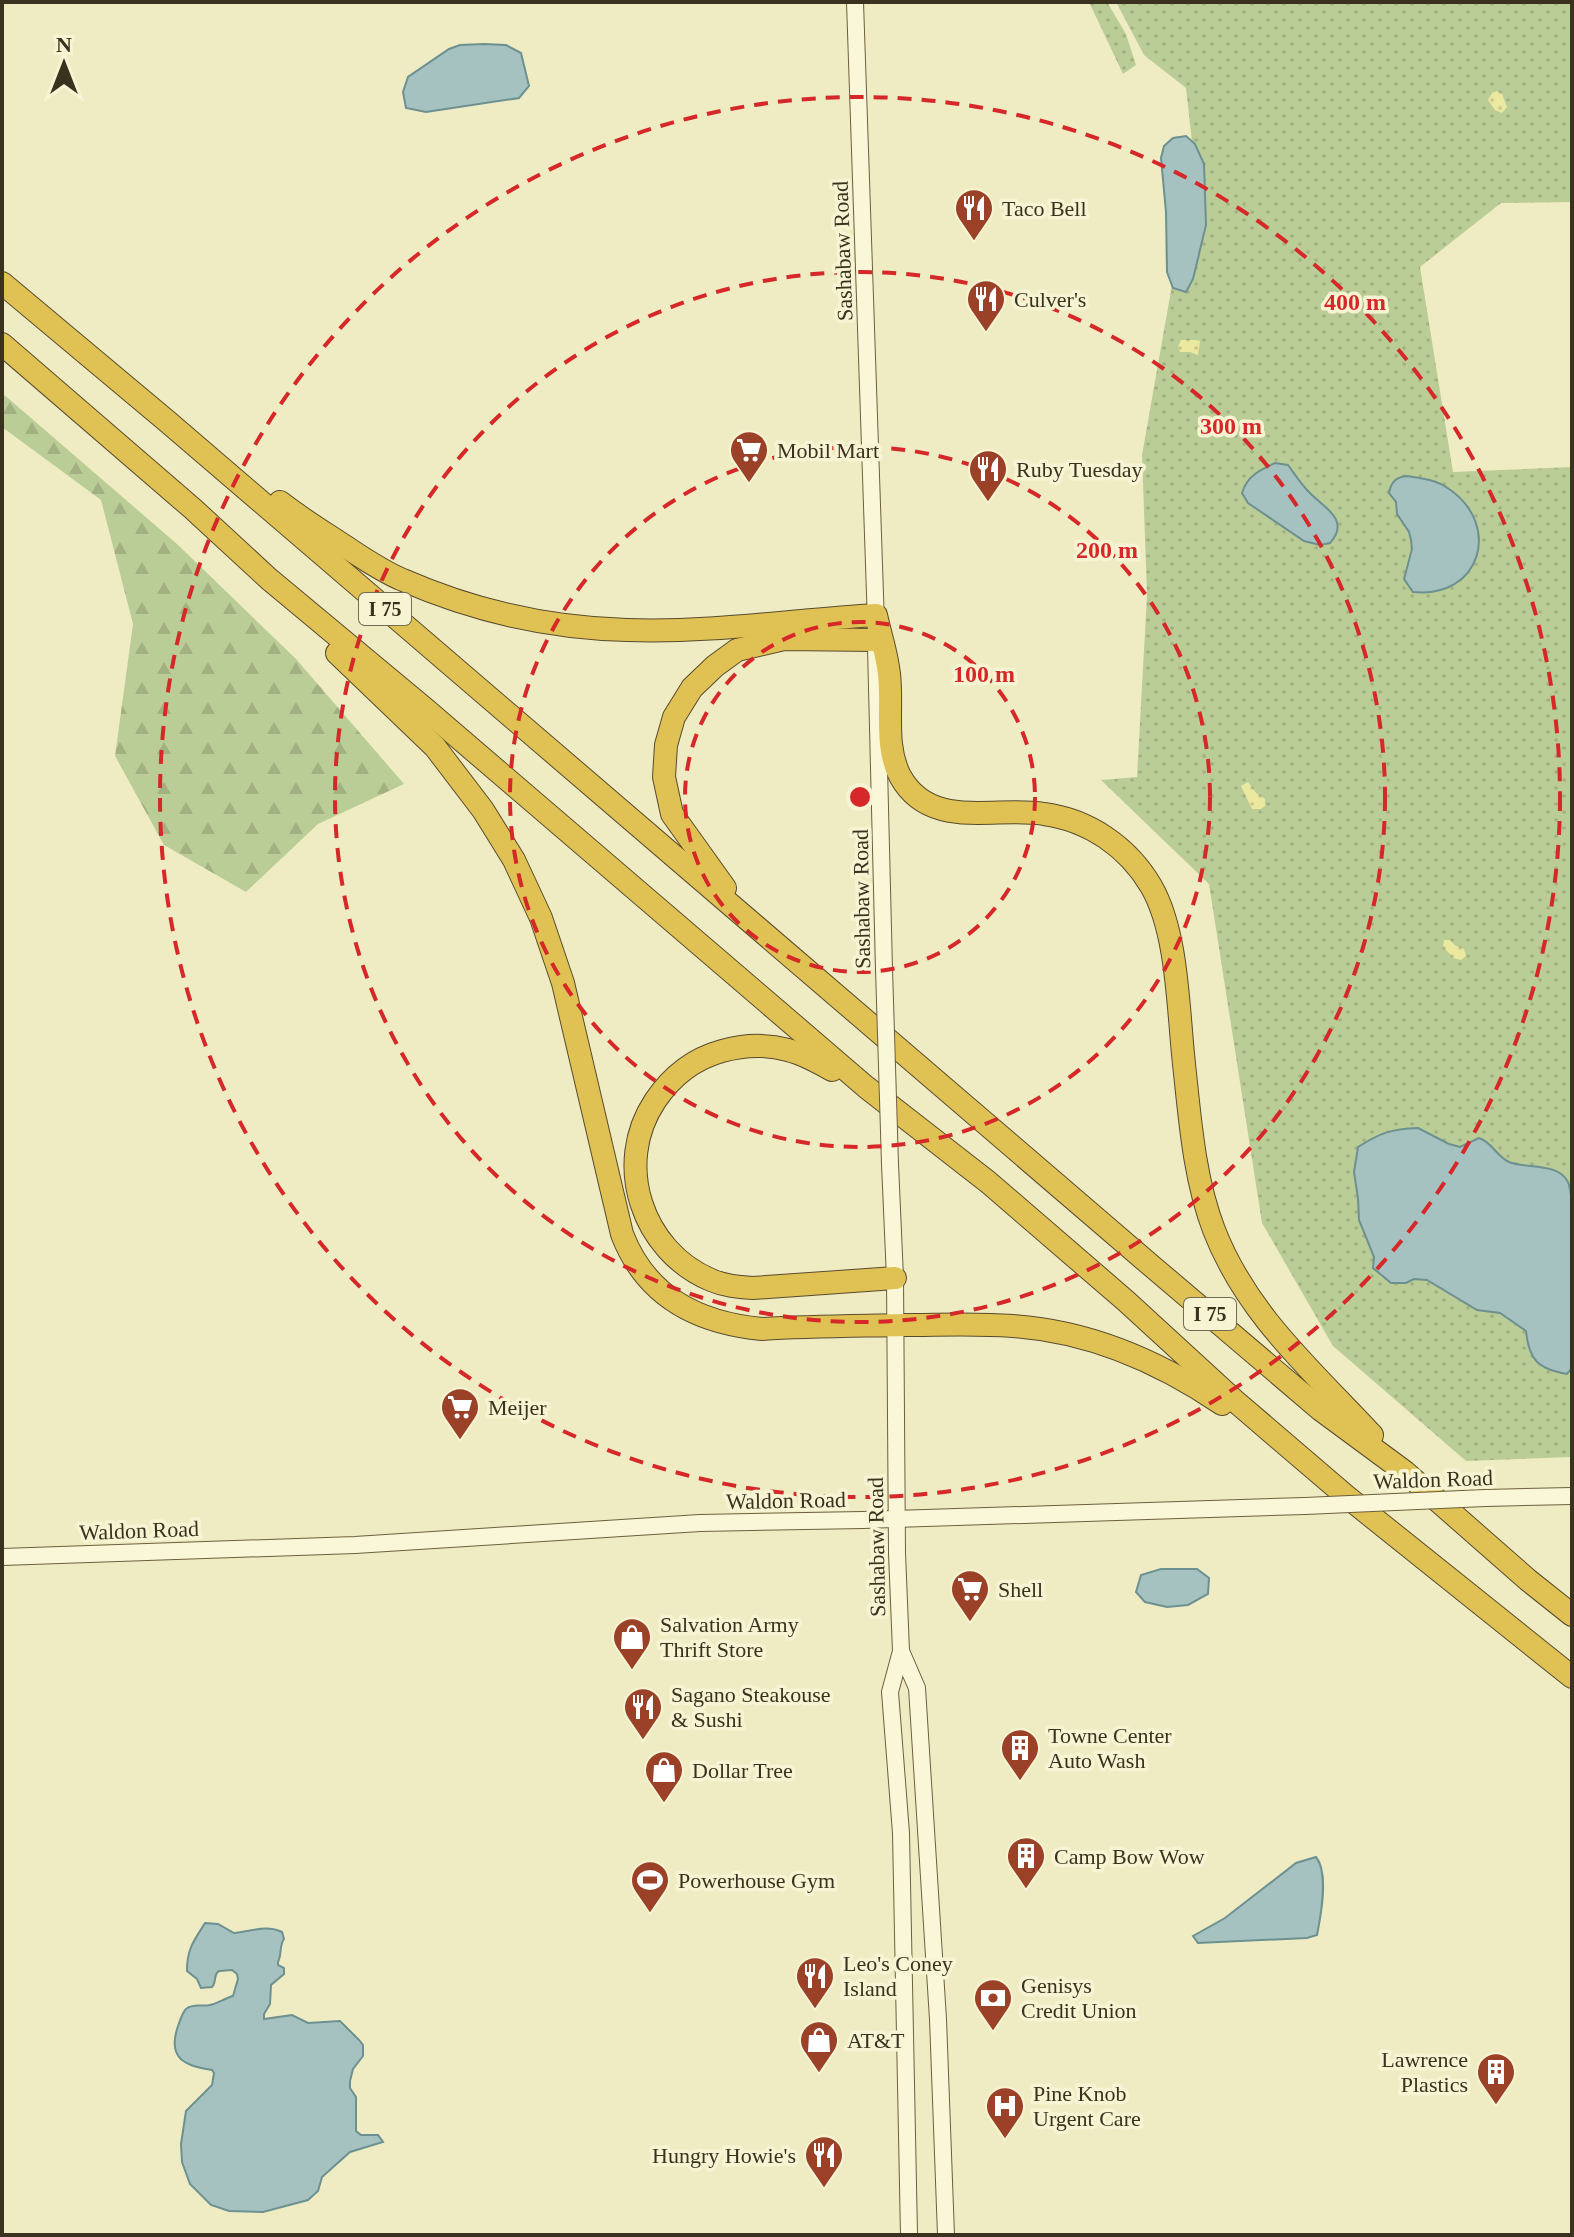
<svg xmlns="http://www.w3.org/2000/svg" width="1574" height="2237" font-family="Georgia,serif">
  <defs>
    <pattern id="grass-dots" width="8" height="8" patternUnits="userSpaceOnUse" patternTransform="scale(2)"><rect width="8" height="8" fill="#bbcd97"/><path d="M2 2h.1M6 6h.1" fill="none" stroke="#a2b082" stroke-width="1.8" stroke-linecap="round"/></pattern>
    <pattern id="forest-firs" width="22" height="20" patternUnits="userSpaceOnUse" patternTransform="scale(2)"><rect width="22" height="20" fill="#bbcd97"/><path d="M5 1l3.5 6h-7zM16 11l3.5 6h-7z" fill="#a2b082"/></pattern>
    <pattern id="sand-dots" width="8" height="8" patternUnits="userSpaceOnUse" patternTransform="scale(2)"><rect width="8" height="8" fill="#ebe8a0"/><path d="M2 2h.1M6 6h.1" fill="none" stroke="#cac789" stroke-width="1.8" stroke-linecap="round"/></pattern>
  </defs>
  <rect width="100%" height="100%" fill="#efecc4"/>
  <g fill="url(#grass-dots)">
    <polygon points="1089,2 1107,2 1126,34 1136,65 1123,74"/>
    <polygon points="1116,2 1572,2 1572,202 1501,203 1420,267 1453,472 1572,467 1572,1457 1466,1461 1333,1346 1262,1223 1209,884 1101,780 1137,777 1147,595 1142,455 1194,160 1186,88 1144,55"/>
  </g>
  <polygon fill="url(#forest-firs)" points="2,393 177,544 296,659 404,784 318,824 246,892 164,845 115,756 133,624 101,500 2,427"/>
  <g fill="url(#sand-dots)">
    <polygon points="1497,91 1502,94 1507,107 1502,113 1495,110 1488,100 1492,93"/>
    <polygon points="1181,340 1195,340 1200,341 1198,355 1190,352 1180,352 1178,347"/>
    <polygon points="1248,782 1256,793 1265,799 1265,806 1261,809 1252,809 1241,786"/>
    <polygon points="1444,940 1450,940 1456,946 1464,949 1466,956 1461,960 1454,958 1443,947"/>
  </g>
  <g fill="#a6c2c0" stroke="#6c9190" stroke-width="2">
    <polygon points="484,44 506,45 521,53 529,86 519,98 426,112 406,108 403,92 408,77 449,49 460,45"/>
    <polygon points="1186,136 1195,144 1204,164 1206,225 1193,279 1186,292 1173,288 1167,272 1166,212 1161,158 1164,146 1173,138"/>
    <path d="M1275,463L1288,465C1294,473 1300,483 1308,491C1321,506 1352,519 1330,543L1320,545L1304,541L1248,503L1242,493C1247,476 1260,470 1275,463Z"/>
    <path d="M1407,476C1421,478 1437,480 1449,489C1502,525 1481,599 1413,592L1404,579L1412,549L1411,540L1409,532L1397,514L1396,502L1389,493C1391,482 1396,477 1407,476Z"/>
    <path d="M1418,1128L1449,1144L1460,1147L1479,1138C1492,1142 1496,1156 1509,1162C1526,1169 1558,1162 1568,1182C1570,1187 1571,1196 1572,1201V1368L1567,1374C1538,1369 1529,1360 1526,1331L1500,1313L1477,1310L1427,1280L1414,1279L1406,1283H1391L1373,1268L1374,1257L1359,1220L1358,1198L1354,1172L1358,1147C1380,1133 1391,1129 1418,1128Z"/>
    <polygon points="1161,1569 1197,1569 1209,1578 1208,1594 1188,1605 1167,1607 1145,1602 1136,1592 1141,1575"/>
    <path d="M1316,1857C1329,1873 1321,1915 1317,1935L1307,1938L1198,1943L1193,1936L1225,1918L1296,1863Z"/>
    <path d="M205,1923L218,1924L234,1933C250,1932 266,1924 282,1932L284,1939C279,1946 282,1954 278,1962V1965L284,1968V1974L271,1985L270,2004L264,2014V2019L292,2015L308,2023L340,2021L359,2040L363,2045V2056L353,2069L350,2081V2088L356,2097V2131L361,2135H378L383,2142L350,2152L322,2177L318,2191L308,2200L263,2212L229,2211L211,2205L190,2184L182,2162L181,2144L186,2111L212,2085L214,2073L212,2070C184,2066 167,2058 178,2026C180,2021 182,2013 186,2009C193,2003 202,2007 210,2005C216,2004 226,1998 233,1996L238,1979L237,1974L232,1970L219,1971C213,1974 217,1982 212,1987L201,1988L197,1979L187,1971C187,1948 194,1941 205,1923Z"/>
  </g>
  <g fill="none" stroke-linecap="round" stroke-linejoin="round">
    <g stroke="#6c5f3d" stroke-width="18">
      <g id="secondary">
        <polyline points="855,2 876,624"/>
        <polyline points="876,647 884,969"/>
        <polyline points="890,1164 895,1278 897,1553 901,1651 890,1692 901,1833 909,2235"/>
        <polyline points="1485,1498 1572,1496"/>
        <polyline points="2,1557 355,1545 700,1523 863,1520 1305,1506"/>
        <polyline points="901,1651 917,1688 938,2019 946,2235"/>
      </g>
    </g>
    <g stroke="#584b2e" stroke-width="24">
      <g id="highway">
        <polyline points="2,283 168,422 1154,1268 1321,1410 1405,1472 1528,1580 1572,1615"/>
        <polyline points="2,344 192,508 269,579 424,708 866,1087 988,1182 1126,1301 1235,1401 1346,1496 1572,1677"/>
        <path d="M280,502C299,517 320,530 340,543C360,556 381,571 403,580C474,611 550,628 627,630C710,633 793,620 876,615C880,634 887,654 889,674C893,708 884,745 900,776C930,831 995,806 1044,814C1089,820 1128,847 1151,886C1178,932 1178,1010 1184,1064C1190,1119 1194,1178 1214,1230C1247,1315 1312,1370 1372,1435"/>
        <path d="M337,653L435,747L483,810L514,860L541,918L563,983L622,1234C646,1297 698,1323 762,1329C809,1326 856,1326 903,1325C939,1325 976,1323 1013,1326C1088,1331 1160,1362 1222,1404"/>
        <polyline points="725,888 672,814 664,777 666,745 674,717 692,688 715,666 737,650 784,639 876,640"/>
        <path d="M832,1070C818,1062 804,1054 788,1050C766,1044 743,1045 722,1051C693,1059 671,1077 655,1101C613,1164 642,1251 711,1280C725,1286 738,1287 753,1288L895,1278"/>
      </g>
    </g>
    <use href="#secondary" stroke="#f9f7d7" stroke-width="16"/>
    <use href="#highway" stroke="#e0c153" stroke-width="22"/>
    <g stroke="#6c5f3d" stroke-width="18" stroke-linecap="butt">
      <g id="secondary-bridge">
        <polyline points="884,969 890,1164"/>
        <polyline points="1305,1506 1485,1498"/>
      </g>
    </g>
    <use href="#secondary-bridge" stroke="#f9f7d7" stroke-width="16"/>
  </g>
  <g fill="none" stroke="#d62828" stroke-width="4" stroke-dasharray="14 10">
    <circle cx="860" cy="797" r="175"/>
    <circle cx="860" cy="797" r="350"/>
    <circle cx="860" cy="797" r="525"/>
    <circle cx="860" cy="797" r="700"/>
  </g>
  <defs>
    <g id="restaurant-pin" transform="scale(2)"><path d="M0 17L-7.5 6A9.5 9.5 0 1 1 7.5 6Z" fill="#9a4128" stroke="#f6f4d3"/><path d="M-5-6h1v4h1v-4h1v4h1v-4h1v5L-1.5 .5V6h-2V.5L-5-1ZM5-6V6H3V1.5H1.5Q1.5-4 5-6Z" fill="#fff"/></g>
    <g id="supermarket-pin" transform="scale(2)"><path d="M0 17L-7.5 6A9.5 9.5 0 1 1 7.5 6Z" fill="#9a4128" stroke="#f6f4d3"/><path d="M-6-5.5h2.5l.6 2H6L4.5 2H-2.5L-4.4-4H-6ZM-1.5 3.2a1.3 1.3 0 1 0 .1 0ZM3 3.2a1.3 1.3 0 1 0 .1 0Z" fill="#fff"/></g>
    <g id="shop-pin" transform="scale(2)"><path d="M0 17L-7.5 6A9.5 9.5 0 1 1 7.5 6Z" fill="#9a4128" stroke="#f6f4d3"/><path d="M-5-2.5h2.3a2.7 3.5 0 0 1 5.4 0H5L5.5 6h-11ZM-1.5-2.5h3a1.5 2.3 0 0 0-3 0Z" fill="#fff"/></g>
    <g id="building-pin" transform="scale(2)"><path d="M0 17L-7.5 6A9.5 9.5 0 1 1 7.5 6Z" fill="#9a4128" stroke="#f6f4d3"/><path d="M-4-6H4V6H1V3H-1V6H-4ZM-2.5-4.3h1.7v1.8h-1.7ZM.8-4.3h1.7v1.8H.8ZM-2.5-1h1.7V.8h-1.7ZM.8-1h1.7V.8H.8Z" fill="#fff"/></g>
    <g id="stadium-pin" transform="scale(2)"><path d="M0 17L-7.5 6A9.5 9.5 0 1 1 7.5 6Z" fill="#9a4128" stroke="#f6f4d3"/><path d="M0-5a6.5 5 0 1 0 0 10a6.5 5 0 1 0 0-10ZM-3.5-1.8h7v3.6h-7Z" fill="#fff"/></g>
    <g id="bank-pin" transform="scale(2)"><path d="M0 17L-7.5 6A9.5 9.5 0 1 1 7.5 6Z" fill="#9a4128" stroke="#f6f4d3"/><path d="M-6-4H6V4H-6ZM0-2.3a2.3 2.3 0 1 0 0 4.6a2.3 2.3 0 1 0 0-4.6Z" fill="#fff"/></g>
    <g id="hospital-pin" transform="scale(2)"><path d="M0 17L-7.5 6A9.5 9.5 0 1 1 7.5 6Z" fill="#9a4128" stroke="#f6f4d3"/><path d="M-5-5h3v3.5h4V-5h3V5h-3V1.5h-4V5h-3Z" fill="#fff"/></g>
  </defs>
  <g fill-rule="evenodd">
    <use href="#restaurant-pin" x="974" y="208"/>
    <use href="#restaurant-pin" x="986" y="299"/>
    <use href="#supermarket-pin" x="749" y="450"/>
    <use href="#restaurant-pin" x="988" y="469"/>
    <use href="#supermarket-pin" x="460" y="1407"/>
    <use href="#supermarket-pin" x="970" y="1589"/>
    <use href="#shop-pin" x="632" y="1637"/>
    <use href="#restaurant-pin" x="643" y="1707"/>
    <use href="#building-pin" x="1020" y="1748"/>
    <use href="#shop-pin" x="664" y="1770"/>
    <use href="#building-pin" x="1026" y="1856"/>
    <use href="#stadium-pin" x="650" y="1880"/>
    <use href="#restaurant-pin" x="815" y="1976"/>
    <use href="#bank-pin" x="993" y="1998"/>
    <use href="#shop-pin" x="819" y="2040"/>
    <use href="#building-pin" x="1496" y="2072"/>
    <use href="#hospital-pin" x="1005" y="2106"/>
    <use href="#restaurant-pin" x="824" y="2155"/>
  </g>
  <g text-anchor="middle" stroke-width="7" stroke-linejoin="round" paint-order="stroke">
    <g fill="#f6f4d3" stroke="#726c54" stroke-width="2">
      <rect x="359" y="593" width="52" height="32" rx="6"/>
      <rect x="1184" y="1298" width="52" height="32" rx="6"/>
    </g>
    <g font-size="20" font-weight="bold" fill="#3a321e">
      <text x="385" y="616">I 75</text>
      <text x="1210" y="1321">I 75</text>
    </g>
    <g font-size="22" fill="#3a321e" stroke="#f6f4d3" text-anchor="start">
      <text x="1002" y="216">Taco Bell</text>
      <text x="1014" y="307">Culver's</text>
      <text x="777" y="458">Mobil Mart</text>
      <text x="1016" y="477">Ruby Tuesday</text>
      <text x="488" y="1415">Meijer</text>
      <text x="998" y="1597">Shell</text>
      <text x="660" y="1632">Salvation Army<tspan x="660" dy="25">Thrift Store</tspan></text>
      <text x="671" y="1702">Sagano Steakouse<tspan x="671" dy="25">&amp; Sushi</tspan></text>
      <text x="1048" y="1743">Towne Center<tspan x="1048" dy="25">Auto Wash</tspan></text>
      <text x="692" y="1778">Dollar Tree</text>
      <text x="1054" y="1864">Camp Bow Wow</text>
      <text x="678" y="1888">Powerhouse Gym</text>
      <text x="843" y="1971">Leo's Coney<tspan x="843" dy="25">Island</tspan></text>
      <text x="1021" y="1993">Genisys<tspan x="1021" dy="25">Credit Union</tspan></text>
      <text x="847" y="2048">AT&amp;T</text>
      <text x="1468" y="2067" text-anchor="end">Lawrence<tspan x="1468" dy="25">Plastics</tspan></text>
      <text x="1033" y="2101">Pine Knob<tspan x="1033" dy="25">Urgent Care</tspan></text>
      <text x="796" y="2163" text-anchor="end">Hungry Howie's</text>
    </g>
    <g font-size="22" fill="#3a321e" stroke="#f6f4d3">
      <text transform="translate(842 251) rotate(-92)" y="8">Sashabaw Road</text>
      <text transform="translate(861 899) rotate(-91)" y="8">Sashabaw Road</text>
      <text transform="translate(1433 1479) rotate(-2)" y="8">Waldon Road</text>
      <text transform="translate(786 1500) rotate(-1)" y="8">Waldon Road</text>
      <text transform="translate(139 1530) rotate(-2)" y="8">Waldon Road</text>
      <text transform="translate(876 1547) rotate(-91)" y="8">Sashabaw Road</text>
    </g>
  </g>
  <circle cx="860" cy="797" r="12" fill="#d62828" stroke="#f6f4d3" stroke-width="4"/>
  <g font-size="24" text-anchor="middle" font-weight="bold" fill="#d62828" stroke="#f6f4d3" stroke-width="7" stroke-linejoin="round" paint-order="stroke">
    <text x="1355" y="310">400 m</text>
    <text x="1231" y="434">300 m</text>
    <text x="1107" y="558">200 m</text>
    <text x="984" y="682">100 m</text>
  </g>
  <rect width="1574" height="2237" fill="none" stroke="#3a321e" stroke-width="8"/>
  <g transform="translate(64 64)" stroke="#f6f4d3" stroke-width="6" paint-order="stroke">
  <path d="M0-6L14 30L0 20L-14 30Z" fill="#3a321e"/>
  <text y="-12" font-size="22" font-weight="bold" text-anchor="middle" fill="#3a321e">N</text>
  </g>
</svg>
